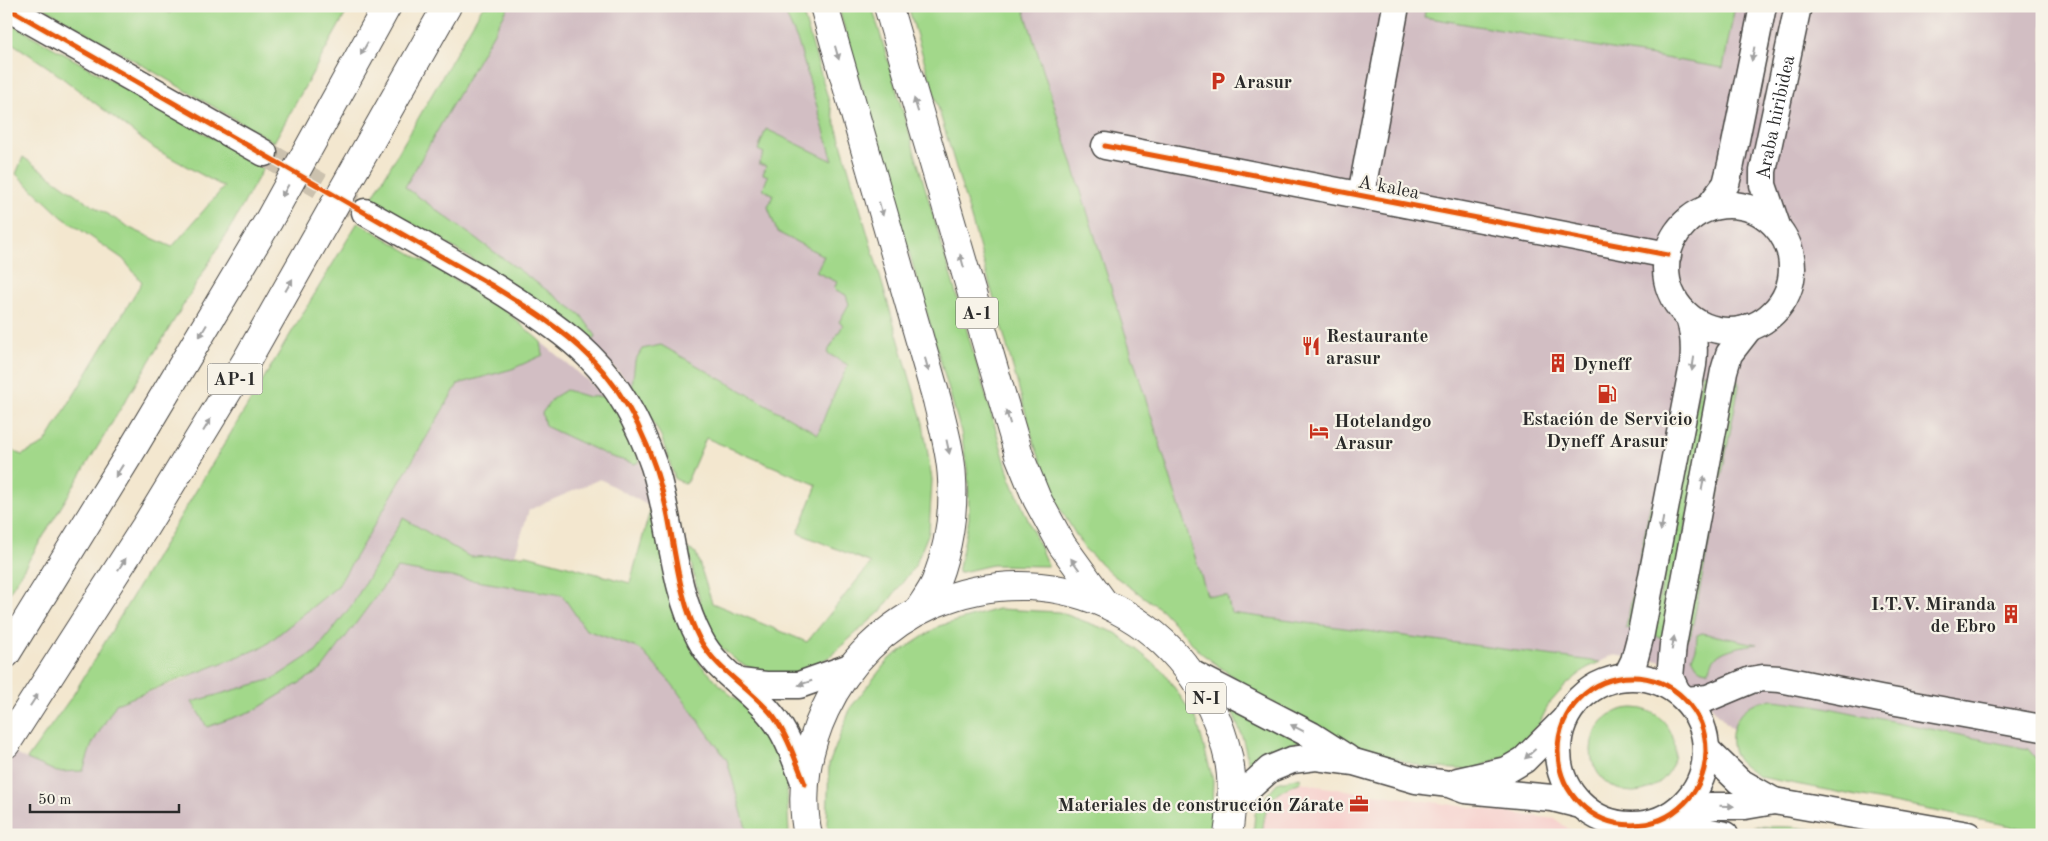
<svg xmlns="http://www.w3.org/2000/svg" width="2048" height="841" font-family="'Old Standard TT',serif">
  <rect width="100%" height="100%" fill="#f7f3e8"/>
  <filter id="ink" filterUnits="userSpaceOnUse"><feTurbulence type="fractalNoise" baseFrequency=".02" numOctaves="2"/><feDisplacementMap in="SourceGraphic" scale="10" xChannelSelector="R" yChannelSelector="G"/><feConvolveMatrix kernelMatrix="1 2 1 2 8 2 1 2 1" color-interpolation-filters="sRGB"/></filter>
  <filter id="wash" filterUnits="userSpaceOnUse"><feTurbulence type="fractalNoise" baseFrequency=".0096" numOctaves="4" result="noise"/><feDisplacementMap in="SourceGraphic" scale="20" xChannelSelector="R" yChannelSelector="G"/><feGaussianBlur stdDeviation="1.12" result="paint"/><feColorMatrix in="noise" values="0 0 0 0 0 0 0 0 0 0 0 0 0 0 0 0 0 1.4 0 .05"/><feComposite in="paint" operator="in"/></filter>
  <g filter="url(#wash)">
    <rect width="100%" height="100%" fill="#f3e7cf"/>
    <polygon fill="#f7d0cd" points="1301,782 1317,786 1555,819 1577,835 1262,835 1264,817 1272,798 1280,789"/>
    <g fill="#d2bec3">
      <polygon points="509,6 782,6 798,42 834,162 762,141 758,150 764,153 774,195 777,232 824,256 837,283 846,295 849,304 839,322 844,325 848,365 827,410 819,434 661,345 642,349 635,361 632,386 591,343 405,187"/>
      <polygon points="1023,6 2042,6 2042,766 2027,749 1814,705 1774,700 1758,702 1736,718 1733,730 1695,689 1684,681 1682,664 1613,655 1600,662 1230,613 1227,596 1207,595"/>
      <polygon points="541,342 606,396 589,397 566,390 640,461 651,507 600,479 529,510 515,555 470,557 403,519 352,605 316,651 273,679 192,703 207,727 321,670 397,568 562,595 586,630 640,649 672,684 727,760 748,835 6,835 6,750 57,772 83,771 92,744 116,704 185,679 338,586 458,384 512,369 543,355"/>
    </g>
    <g fill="#a2d88a" stroke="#66825a">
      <polygon points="41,6 157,6 170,13 174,6 350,6 274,142"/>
      <path d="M483,6H509L405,187L581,315L596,336L591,343C523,287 447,243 371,200Z"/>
      <polygon points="782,6 801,6 923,423 932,480 929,532 915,566 881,611 829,657 795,676 768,676 738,662 716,643 701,607 688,549 696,553 712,603 807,642 871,563 798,533 817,485 706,438 686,484 675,479 661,436 632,386 635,361 642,349 661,345 818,434 827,410 848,365 827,353 843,325 839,322 849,304 846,295 834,289 837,282 816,272 824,256 777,232 768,207 773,195 763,189 768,176 763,174 766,166 759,164 764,153 758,150 766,129 833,161 798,42"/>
      <polygon points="838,6 872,6 1010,478 1048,566 992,565 958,573 969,518 968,476 961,432"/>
      <polygon points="908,6 1023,6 1207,595 1227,596 1231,613 1600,662 1587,668 1566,685 1549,704 1539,724 1514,752 1471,770 1424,767 1376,753 1341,739 1255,693 1201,653 1162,610 1113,575 1084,548 1055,500 1034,443 976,235"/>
      <polygon points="1426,6 1735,6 1723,68 1424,17"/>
      <polygon points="6,21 264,167 233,223 6,598 6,448 22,455 45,443 142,282 123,259 62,217 16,174 23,157 85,201 132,229 172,247 224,187 155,149 48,67 6,39"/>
      <polygon points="358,222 500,306 541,342 543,355 512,369 458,384 338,586 263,647 116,704 92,744 83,771 57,772 27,759 73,695"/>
      <polygon points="1702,373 1714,375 1664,638 1652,635"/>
      <polygon points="1734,378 1738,381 1739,386 1691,634 1688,639 1684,641"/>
      <polygon points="566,390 589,397 606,396 625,423 640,461 635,464 609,456 545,426 542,413 553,398"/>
      <polygon points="1651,502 1654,505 1632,629 1626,628"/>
      <polygon points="651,507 677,612 700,664 728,693 766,720 785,749 789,835 748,835 727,760 672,684 640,649 586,630 562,595 397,568 321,670 255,710 207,727 192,702 273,679 316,651 352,605 403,518 470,557 527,555 630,583"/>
      <polygon points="998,609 1059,612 1116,633 1163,671 1197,721 1213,780 1211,835 830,835 827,825 829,764 851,707 889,659 939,626"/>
      <path d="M1702,633L1757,644C1744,646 1725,648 1715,658C1711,662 1712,667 1708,671C1698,670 1696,665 1692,657L1696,649L1697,635Z"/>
      <path d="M1774,700L1814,705L2028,749L2042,766V832L1760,777C1752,772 1740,765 1736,757C1725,736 1736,709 1758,702C1763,700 1769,701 1774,700Z"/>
      <polygon points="1229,704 1301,741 1263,753 1249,764 1242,736"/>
      <circle cx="1633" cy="750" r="42"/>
      <path d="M1300,777L1301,782C1270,794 1266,801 1262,835H1253L1255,814L1267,795L1277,783Z"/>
      <polygon points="1753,826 1791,827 1865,835 1806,835"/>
    </g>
  </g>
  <g filter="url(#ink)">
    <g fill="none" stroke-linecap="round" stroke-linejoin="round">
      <polyline stroke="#cbc1ae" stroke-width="26" stroke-dasharray="26 13" stroke-linecap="butt" points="264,153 365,212"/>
      <g stroke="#494744" stroke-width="29">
        <g id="minor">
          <polyline points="6,7 264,153"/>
          <polyline points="1105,146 1668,255"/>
          <polyline points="1361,195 1396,6"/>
          <circle cx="1729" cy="268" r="63"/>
          <polyline points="1708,208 1726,184 1731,164 1763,6"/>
          <path d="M365,212C412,239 460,265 506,294C535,313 565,332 589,356C620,387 640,425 654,466C672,522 672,586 700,639C716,671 750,688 772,716C788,735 796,762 805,784"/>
          <path id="s1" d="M1777,226L1763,185V171L1798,6"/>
          <polyline points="1191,673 1311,735 1347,758"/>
          <circle cx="1632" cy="751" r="74"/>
          <path d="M1626,677L1634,661L1640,638L1693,365C1695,347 1694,333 1689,317"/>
          <polyline points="740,682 766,685 799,685 850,667"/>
          <polyline points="1676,690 1670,677 1673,645 1724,371 1729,354 1750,327"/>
          <polyline points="1687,700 1708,698 1751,680 1763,678 1780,679 1880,699 2042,728"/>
          <polyline points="1707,750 1739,781 1774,801"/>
          <polyline points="1458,781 1507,770 1524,760 1564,720"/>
          <polyline points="1232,803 1270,769 1292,760 1316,757 1354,762 1416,780 1449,784 1465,790 1552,798 1580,805"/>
          <polyline points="1680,810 1711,806 1745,806 1774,801 1968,835"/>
          <polyline points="1670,815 1695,829 1725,835"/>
        </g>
      </g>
      <g stroke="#494744" stroke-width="30">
        <g id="highway">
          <path d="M824,6L937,400C943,426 951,452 952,479C954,513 948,550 936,581C932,591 924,601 918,611"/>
          <polyline points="888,6 1019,455 1037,499 1062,545 1104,603"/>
          <polyline points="6,654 130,453 269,220 387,6"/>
          <polyline points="6,744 145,527 248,358 447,6"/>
          <path d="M808,835C799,793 807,748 825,710C847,663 885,625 933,604C1060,550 1197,622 1228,756C1234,782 1232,809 1228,835"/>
        </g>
      </g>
      <use href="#minor" stroke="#fff" stroke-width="26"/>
      <use href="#highway" stroke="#fff" stroke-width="28"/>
      <g stroke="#f7f3e8" stroke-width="8">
        <g id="cycleway">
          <path d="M6,7L491,285C525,306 560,327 589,356C632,399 656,457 668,516C676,557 680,602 700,640C718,672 751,688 773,716C788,736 796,762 805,784"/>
          <polyline points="1105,146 1668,255"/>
          <circle cx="1632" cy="751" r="74"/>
        </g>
      </g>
      <use href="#cycleway" stroke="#e8590c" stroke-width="5"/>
    </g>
    <defs><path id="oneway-solid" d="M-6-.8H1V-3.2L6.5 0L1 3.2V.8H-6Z" transform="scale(1.25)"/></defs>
    <g fill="#a0a0a0">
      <use href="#oneway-solid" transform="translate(364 49) rotate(119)"/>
      <use href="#oneway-solid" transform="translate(837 53) rotate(74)"/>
      <use href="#oneway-solid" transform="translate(1753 54) rotate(101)"/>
      <use href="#oneway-solid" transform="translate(916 105) rotate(-107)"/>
      <use href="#oneway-solid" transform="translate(285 191) rotate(119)"/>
      <use href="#oneway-solid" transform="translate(881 209) rotate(74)"/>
      <use href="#oneway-solid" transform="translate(962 261) rotate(-106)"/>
      <use href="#oneway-solid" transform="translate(289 285) rotate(-60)"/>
      <use href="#oneway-solid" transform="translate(203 331) rotate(121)"/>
      <use href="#oneway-solid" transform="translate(1693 364) rotate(99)"/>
      <use href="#oneway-solid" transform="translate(927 365) rotate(74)"/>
      <use href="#oneway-solid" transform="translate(1008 417) rotate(-107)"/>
      <use href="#oneway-solid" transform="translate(207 425) rotate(-59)"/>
      <use href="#oneway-solid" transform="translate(948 447) rotate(78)"/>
      <use href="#oneway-solid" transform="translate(119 471) rotate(122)"/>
      <use href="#oneway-solid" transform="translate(1703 483) rotate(-79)"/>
      <use href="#oneway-solid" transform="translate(1662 524) rotate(101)"/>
      <use href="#oneway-solid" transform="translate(122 564) rotate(-57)"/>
      <use href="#oneway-solid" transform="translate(1075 564) rotate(-126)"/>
      <use href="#oneway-solid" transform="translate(1673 643) rotate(-80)"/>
      <use href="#oneway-solid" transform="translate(805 683) rotate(163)"/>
      <use href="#oneway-solid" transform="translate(34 700) rotate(-57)"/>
      <use href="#oneway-solid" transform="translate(1297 728) rotate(-153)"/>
      <use href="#oneway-solid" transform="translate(1530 754) rotate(138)"/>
      <use href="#oneway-solid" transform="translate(1727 806) rotate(1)"/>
    </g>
  </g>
  <defs>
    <g id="parking-bare" transform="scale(1.5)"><path d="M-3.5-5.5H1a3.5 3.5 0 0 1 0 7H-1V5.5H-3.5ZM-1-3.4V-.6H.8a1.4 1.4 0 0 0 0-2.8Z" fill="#c8321e" stroke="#f7f3e8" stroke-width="2.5" paint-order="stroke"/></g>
    <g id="restaurant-bare" transform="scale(1.5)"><path d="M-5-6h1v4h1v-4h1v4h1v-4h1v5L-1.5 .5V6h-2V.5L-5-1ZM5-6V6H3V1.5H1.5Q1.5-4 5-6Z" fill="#c8321e" stroke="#f7f3e8" stroke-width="2.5" paint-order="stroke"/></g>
    <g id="building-bare" transform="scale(1.5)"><path d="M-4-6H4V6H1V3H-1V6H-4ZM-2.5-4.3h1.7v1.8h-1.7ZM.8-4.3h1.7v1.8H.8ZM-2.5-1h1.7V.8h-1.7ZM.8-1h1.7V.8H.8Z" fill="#c8321e" stroke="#f7f3e8" stroke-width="2.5" paint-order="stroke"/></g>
    <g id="fuel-bare" transform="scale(1.5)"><path d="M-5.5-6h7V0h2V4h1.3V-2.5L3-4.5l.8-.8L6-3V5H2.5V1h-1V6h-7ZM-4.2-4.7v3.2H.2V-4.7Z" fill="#c8321e" stroke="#f7f3e8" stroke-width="2.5" paint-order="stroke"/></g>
    <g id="hotel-bare" transform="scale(1.5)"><path d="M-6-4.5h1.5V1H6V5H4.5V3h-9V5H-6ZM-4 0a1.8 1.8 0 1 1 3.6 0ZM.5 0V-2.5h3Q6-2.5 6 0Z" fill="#c8321e" stroke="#f7f3e8" stroke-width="2.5" paint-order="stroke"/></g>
    <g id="office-bare" transform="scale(1.5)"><path d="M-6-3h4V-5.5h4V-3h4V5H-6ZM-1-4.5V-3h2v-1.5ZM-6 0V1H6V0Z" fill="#c8321e" stroke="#f7f3e8" stroke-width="2.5" paint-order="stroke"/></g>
  </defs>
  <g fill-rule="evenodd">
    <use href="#parking-bare" x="1218" y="81"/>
    <use href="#restaurant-bare" x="1311" y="346"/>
    <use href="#building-bare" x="1558" y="363"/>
    <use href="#fuel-bare" x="1607" y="394"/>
    <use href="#hotel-bare" x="1319" y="431"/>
    <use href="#building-bare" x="2011" y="614"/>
    <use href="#office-bare" x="1359" y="804"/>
  </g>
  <g text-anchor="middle" stroke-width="4.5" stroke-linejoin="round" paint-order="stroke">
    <g fill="#f7f3e8" stroke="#686764" stroke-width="1">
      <rect x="956" y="297.5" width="42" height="31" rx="4"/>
      <rect x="207.5" y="363.5" width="55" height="31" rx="4"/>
      <rect x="1186" y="682.5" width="40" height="31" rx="4"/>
    </g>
    <g font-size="18" font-weight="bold" fill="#2b2b2b">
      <text x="977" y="319">A-1</text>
      <text x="235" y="385">AP-1</text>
      <text x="1206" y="704">N-I</text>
    </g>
    <g font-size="19" font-weight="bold" fill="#2b2b2b" stroke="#f7f3e8" text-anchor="start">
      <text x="1233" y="88">Arasur</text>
      <text x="1326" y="342">Restaurante<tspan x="1326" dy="22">arasur</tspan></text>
      <text x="1573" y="370">Dyneff</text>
      <text x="1607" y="425" text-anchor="middle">Estación de Servicio<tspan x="1607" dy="22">Dyneff Arasur</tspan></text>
      <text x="1334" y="427">Hotelandgo<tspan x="1334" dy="22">Arasur</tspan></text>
      <text x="1996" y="610" text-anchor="end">I.T.V. Miranda<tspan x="1996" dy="22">de Ebro</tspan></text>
      <text x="1344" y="811" text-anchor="end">Materiales de construcción Zárate</text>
    </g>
    <g font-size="19" fill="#2b2b2b" stroke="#f7f3e8">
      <text dy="7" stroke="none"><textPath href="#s1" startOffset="112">Araba hiribidea</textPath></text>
      <text transform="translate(1389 186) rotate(11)" y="7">A kalea</text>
    </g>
  </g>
  <rect width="2048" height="841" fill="none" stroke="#f7f3e8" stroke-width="25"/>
  <path d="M30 804v8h149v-8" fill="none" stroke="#2b2b2b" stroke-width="2.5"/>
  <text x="38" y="804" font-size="15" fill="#2b2b2b" stroke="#f7f3e8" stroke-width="4" paint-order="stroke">50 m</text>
</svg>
